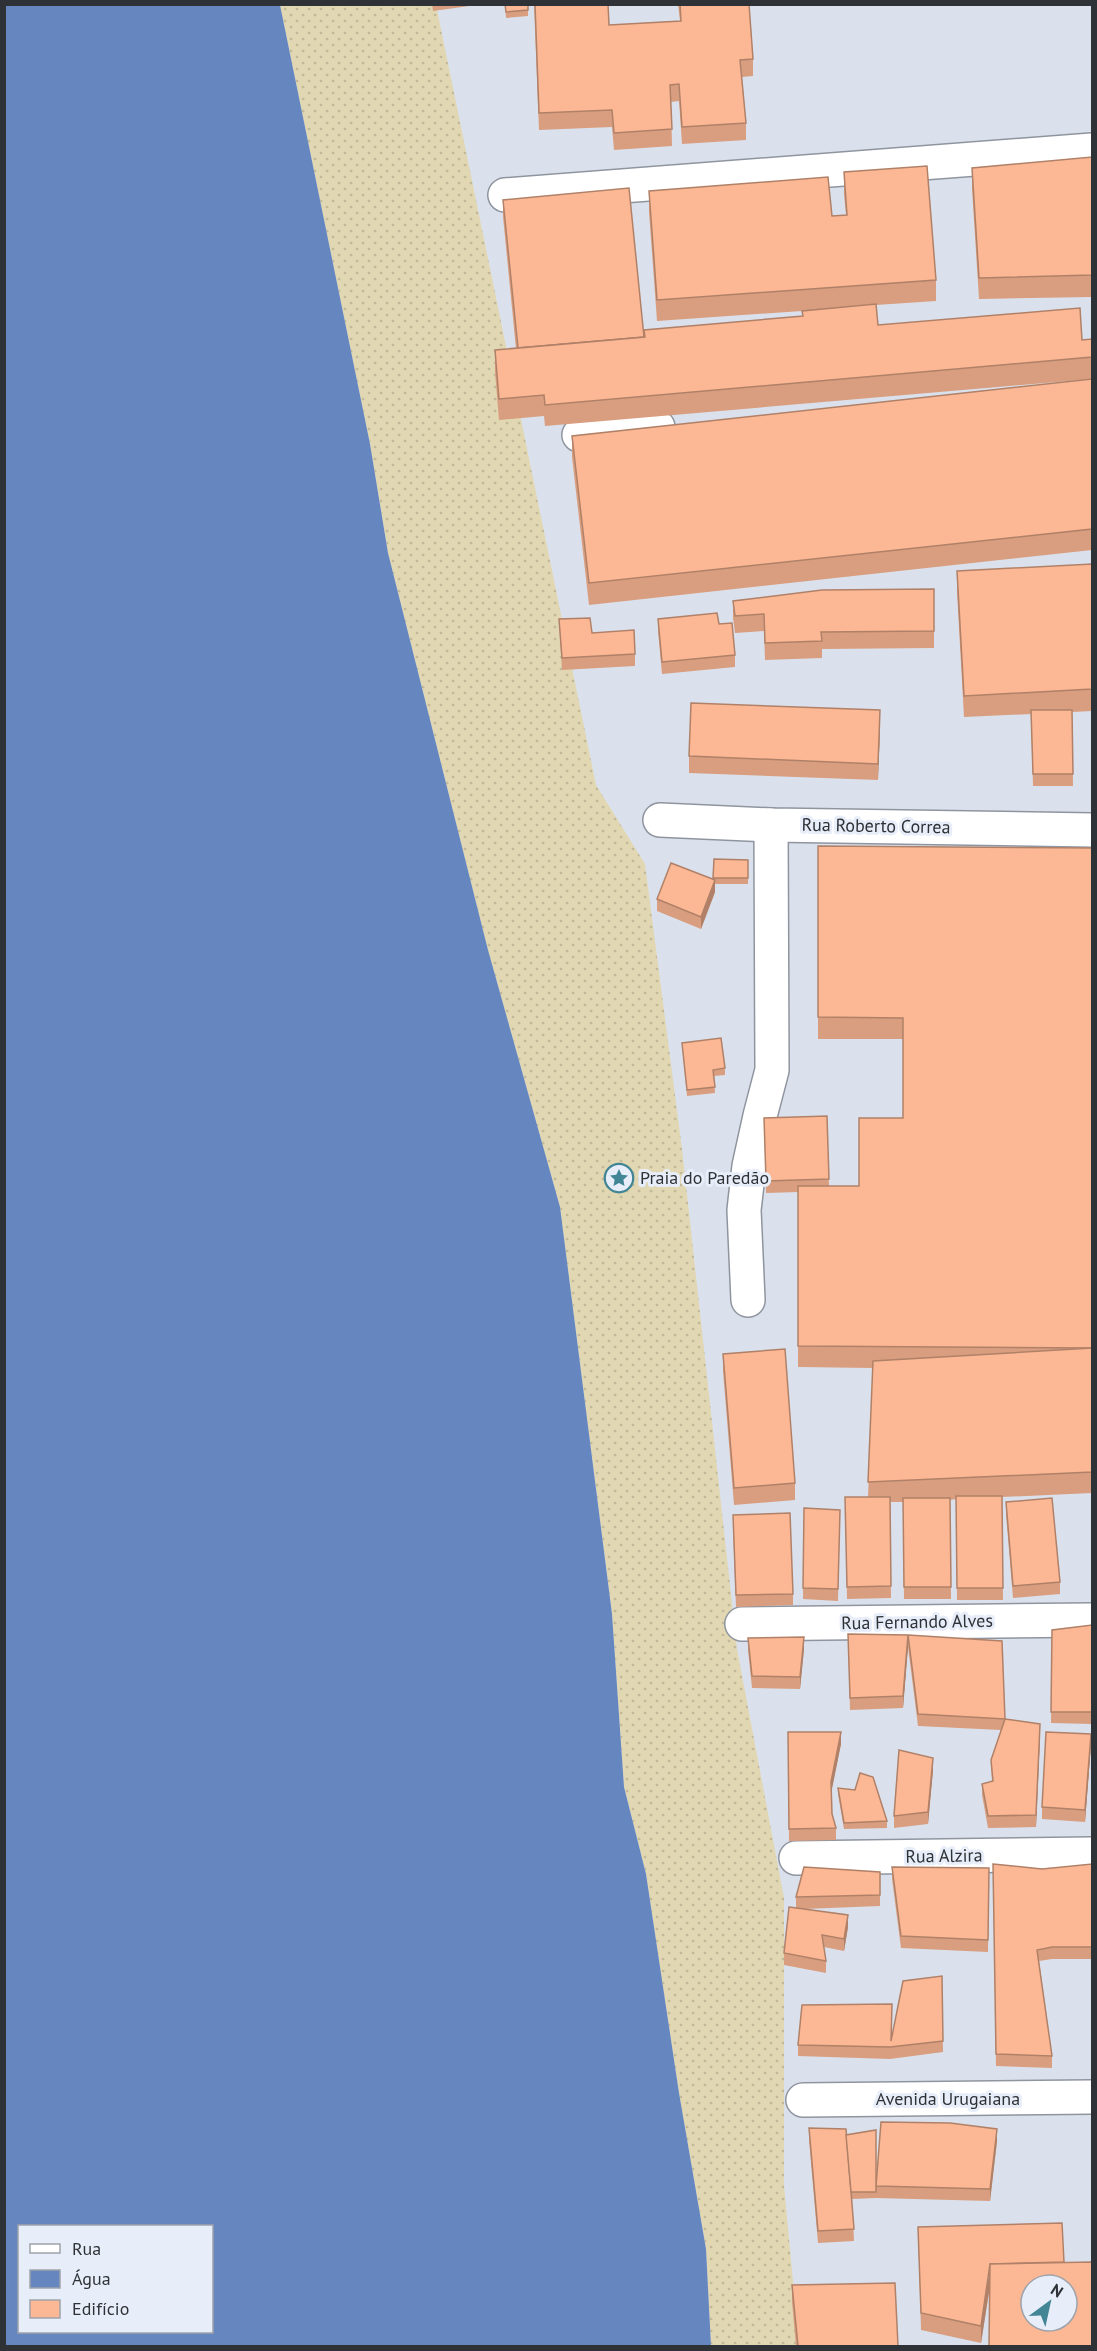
<svg xmlns="http://www.w3.org/2000/svg" width="1097" height="2351" font-family="'PT Sans',sans-serif">
  <defs>
    <pattern id="sand-dots" width="8" height="8" patternUnits="userSpaceOnUse" patternTransform="scale(1.5)"><rect width="8" height="8" fill="#e1d7b2"/><path d="M2 2h.1M6 6h.1" fill="none" stroke="#c1b99a" stroke-width="1.8" stroke-linecap="round"/></pattern>
  </defs>
  <rect width="100%" height="100%" fill="#dbe1ec"/>
  <polygon fill="url(#sand-dots)" points="280,5 436,5 596,785 645,864 682,1149 737,1649 784,1898 784,2185 799,2346 711,2346 706,2249 679,2093 646,1874 624,1787 612,1613 560,1207 488,950 388,553 370,444"/>
  <path fill="#6586be" fill-rule="evenodd" d="M5,4L280,5L370,444L388,553L488,950L560,1207L612,1614L624,1787L646,1874L679,2093L706,2249L711,2346H5ZM20,2226H212V2332H20Z"/>
  <g fill="none" stroke-linecap="round" stroke-linejoin="round">
    <g stroke="#8f959f" stroke-width="36">
      <g id="minor">
        <polyline points="505,195 1092,150"/>
        <polyline points="579,435 658,427"/>
        <polyline points="660,820 771,825 1092,830"/>
        <polyline points="748,1300 744,1210 749,1166 760,1116 772,1070 771,825"/>
        <polyline points="742,1624 1092,1620"/>
        <polyline points="796,1858 1092,1854"/>
        <polyline points="803,2100 1092,2097"/>
      </g>
    </g>
    <use href="#minor" stroke="#fff" stroke-width="33"/>
  </g>
  <g fill="#d99e7f">
    <polygon points="432,4 477,4 477,5 433,11"/>
    <polygon points="505,4 528,4 528,16 506,18"/>
    <polygon points="534,4 608,4 609,25 680,21 678,4 749,4 753,59 753,76 742,77 746,123 746,140 682,144 679,101 671,102 672,146 614,150 612,127 539,130"/>
    <polygon points="1092,157 1092,297 979,299 972,189 972,168"/>
    <polygon points="844,172 936,280 936,301 876,305 878,325 1082,340 1092,339 1092,379 545,426 544,416 499,420 495,372 495,350 516,349 503,217 503,200 644,336 802,316 802,311 657,321 649,212 649,191 832,216 846,215 844,194"/>
    <polygon points="1092,379 1092,550 589,605 572,457 572,436"/>
    <polygon points="1092,564 1092,711 1072,712 1073,786 1033,786 1031,714 964,717 957,592 957,571"/>
    <polygon points="934,589 934,648 822,649 822,658 765,660 764,631 735,633 733,618 733,601"/>
    <polygon points="559,619 592,633 635,654 635,666 562,670"/>
    <polygon points="658,619 719,624 735,655 735,667 662,674 658,631"/>
    <polygon points="880,727 878,780 689,773 689,756"/>
    <polygon points="818,846 1092,848 1092,1493 1002,1497 1003,1600 957,1600 956,1499 950,1500 951,1599 904,1599 903,1502 890,1502 891,1598 847,1599 845,1497 868,1497 873,1368 798,1367 798,1192 766,1193 764,1118 827,1116 829,1186 859,1186 903,1118 903,1039 818,1039"/>
    <polygon points="714,859 748,860 748,884 715,884 715,892 701,929 657,911 657,899 713,880"/>
    <polygon points="682,1043 725,1068 725,1075 714,1076 715,1093 687,1096"/>
    <polygon points="723,1354 795,1483 795,1500 734,1505 723,1371"/>
    <polygon points="1006,1502 1060,1582 1060,1594 1013,1598 1006,1514"/>
    <polygon points="804,1508 840,1510 838,1601 803,1599"/>
    <polygon points="733,1527 793,1594 793,1605 736,1607"/>
    <polygon points="1092,1625 1092,1724 1051,1723 1052,1630"/>
    <polygon points="848,1634 908,1635 1005,1719 1040,1736 1036,1827 988,1828 982,1795 982,1784 992,1781 991,1760 1001,1730 918,1726 908,1647 903,1708 850,1710"/>
    <polygon points="748,1638 804,1649 800,1689 752,1688 748,1650"/>
    <polygon points="788,1732 841,1744 831,1792 832,1814 836,1828 836,1840 789,1841"/>
    <polygon points="1091,1745 1085,1822 1042,1819 1042,1807"/>
    <polygon points="933,1770 928,1824 894,1828 894,1816"/>
    <polygon points="838,1788 855,1790 887,1821 887,1828 844,1829 838,1794"/>
    <polygon points="993,1864 1042,1869 1092,1864 1092,1959 1052,1959 1039,1961 1052,2056 1052,2068 996,2066"/>
    <polygon points="892,1867 989,1868 988,1952 901,1948 892,1879"/>
    <polygon points="880,1872 880,1906 804,1909 848,1927 844,1951 824,1947 826,1961 826,1973 784,1965 784,1953 796,1908 796,1897"/>
    <polygon points="942,1976 943,2052 890,2059 798,2056 798,2045 892,2015 891,2038"/>
    <polygon points="809,2128 846,2135 876,2186 997,2141 990,2201 876,2198 852,2199 854,2241 818,2243 809,2140"/>
    <polygon points="918,2227 990,2286 981,2343 921,2330"/>
    <polygon points="792,2285 898,2346 796,2346 792,2302"/>
  </g>
  <g fill="#b08168">
    <polygon points="880,710 880,727 878,780 878,764"/>
    <polygon points="715,880 715,892 701,929 701,917"/>
    <polygon points="908,1635 908,1647 903,1708 903,1696"/>
    <polygon points="804,1637 804,1649 800,1689 800,1677"/>
    <polygon points="1040,1724 1040,1736 1036,1827 1036,1815"/>
    <polygon points="841,1732 841,1744 831,1794 831,1782"/>
    <polygon points="1091,1734 1091,1745 1085,1822 1085,1810"/>
    <polygon points="933,1758 933,1770 928,1824 928,1812"/>
    <polygon points="848,1915 848,1927 844,1951 844,1939"/>
    <polygon points="997,2129 997,2141 990,2201 990,2189"/>
    <polygon points="990,2268 990,2285 981,2343 981,2326"/>
  </g>
  <g fill="#fcb894" stroke="#b08168" stroke-width="1.5" fill-rule="evenodd">
    <polygon points="505,4 528,4 528,10 506,12"/>
    <polygon points="535,4 608,4 609,25 681,21 680,4 749,4 753,59 740,60 746,123 682,127 679,84 670,85 672,129 614,133 612,110 539,113"/>
    <polygon points="1092,157 1092,275 979,278 972,168"/>
    <polygon points="927,166 936,280 657,300 649,191 828,177 832,216 847,215 844,172"/>
    <polygon points="629,188 644,337 518,348 503,200"/>
    <polygon points="876,304 878,325 1080,308 1082,340 1092,339 1092,357 545,405 544,395 499,399 495,350 645,337 644,330 803,316 802,311"/>
    <polygon points="1092,379 1092,529 589,583 572,436"/>
    <polygon points="1092,564 1092,689 964,696 957,571"/>
    <polygon points="934,589 934,631 821,632 822,641 765,643 764,614 735,616 733,601 822,590"/>
    <polygon points="717,613 719,624 732,623 735,655 662,662 658,619"/>
    <polygon points="590,618 592,633 634,630 635,654 562,658 559,619"/>
    <polygon points="691,703 880,710 878,764 689,756"/>
    <polygon points="1031,710 1072,710 1073,774 1033,774"/>
    <polygon points="818,846 1092,848 1092,1348 798,1346 798,1186 859,1186 859,1118 903,1118 903,1018 818,1017"/>
    <polygon points="714,859 748,860 748,878 713,878"/>
    <polygon points="671,863 715,880 701,917 657,899"/>
    <polygon points="721,1038 725,1068 713,1070 715,1087 687,1090 682,1043"/>
    <polygon points="827,1116 829,1179 766,1181 764,1118"/>
    <polygon points="1092,1348 1092,1472 868,1482 873,1361"/>
    <polygon points="785,1349 795,1483 734,1488 723,1354"/>
    <polygon points="956,1496 1002,1496 1003,1588 957,1588"/>
    <polygon points="845,1497 890,1497 891,1586 847,1587"/>
    <polygon points="903,1498 950,1498 951,1587 904,1587"/>
    <polygon points="1052,1498 1060,1582 1013,1586 1006,1502"/>
    <polygon points="804,1508 840,1510 838,1589 803,1588"/>
    <polygon points="790,1513 793,1594 736,1595 733,1515"/>
    <polygon points="1092,1625 1092,1712 1051,1712 1052,1630"/>
    <polygon points="848,1634 908,1635 1002,1641 1005,1719 918,1714 908,1635 903,1696 850,1698"/>
    <polygon points="804,1637 800,1677 752,1676 748,1638"/>
    <polygon points="1005,1719 1040,1724 1036,1815 988,1816 982,1784 993,1781 991,1760"/>
    <polygon points="788,1732 841,1732 831,1782 832,1814 836,1828 789,1829"/>
    <polygon points="1046,1732 1091,1734 1085,1810 1042,1807"/>
    <polygon points="899,1750 933,1758 928,1812 894,1816"/>
    <polygon points="860,1773 873,1777 887,1821 844,1823 838,1788 855,1790"/>
    <polygon points="993,1864 1042,1869 1092,1864 1092,1947 1052,1947 1037,1950 1052,2056 996,2054"/>
    <polygon points="804,1867 880,1872 880,1895 796,1897"/>
    <polygon points="892,1867 989,1868 988,1940 901,1936"/>
    <polygon points="789,1907 848,1915 844,1939 822,1935 826,1961 784,1953"/>
    <polygon points="942,1976 943,2041 890,2047 798,2045 802,2005 892,2004 891,2041 903,1981"/>
    <polygon points="881,2122 950,2123 997,2129 990,2189 876,2186"/>
    <polygon points="809,2128 846,2129 854,2229 818,2231"/>
    <polygon points="876,2130 876,2192 851,2192 846,2135"/>
    <polygon points="1062,2223 1064,2262 990,2264 981,2326 921,2313 918,2227"/>
    <path d="M1092,2262V2346H989L990,2264ZM1031,2285H1067V2321H1031Z"/>
    <polygon points="895,2283 898,2346 798,2346 792,2285"/>
  </g>
  <defs>
    <g id="sight-ring" transform="scale(1.5)"><circle r="9.5" fill="#e8eef9" stroke="#428595" stroke-width="1.5"/><path d="M0-6L1.8-2.2L6-1.7L2.9 1.2L3.7 5.4L0 3.3L-3.7 5.4L-2.9 1.2L-6-1.7L-1.8-2.2Z" fill="#428595"/></g>
  </defs>
  <g fill-rule="evenodd">
    <use href="#sight-ring" x="619" y="1178"/>
  </g>
  <g text-anchor="middle" stroke-width="6" stroke-linejoin="round" paint-order="stroke">
    <g font-size="18" fill="#2e3135" stroke="#e8eef9">
      <text transform="translate(876 826) rotate(1)" y="6">Rua Roberto Correa</text>
      <text transform="translate(917 1622) rotate(-1)" y="6">Rua Fernando Alves</text>
      <text transform="translate(944 1856) rotate(-1)" y="6">Rua Alzira</text>
      <text x="948" y="2105">Avenida Urugaiana</text>
    </g>
    <g font-size="18" fill="#2e3135" stroke="#e8eef9" text-anchor="start">
      <text x="640" y="1184">Praia do Paredão</text>
    </g>
  </g>
  <rect width="1097" height="2351" fill="none" stroke="#2e3135" stroke-width="12"/>
  <rect x="18" y="2225" width="195" height="108" fill="#e8eef9" stroke="#9ea2ab" stroke-width="1.5"/>
  <rect x="30" y="2244" width="30" height="9" fill="#ffffff" stroke="#9ea2ab" stroke-width="1.5"/>
  <text x="72" y="2255" font-size="18" fill="#2e3135">Rua</text>
  <rect x="30" y="2270" width="30" height="18" fill="#6586be" stroke="#9ea2ab" stroke-width="1.5"/>
  <text x="72" y="2285" font-size="18" fill="#2e3135">Água</text>
  <rect x="30" y="2300" width="30" height="18" fill="#fcb894" stroke="#9ea2ab" stroke-width="1.5"/>
  <text x="72" y="2315" font-size="18" fill="#2e3135">Edifício</text>
  <g transform="translate(1049 2303) rotate(33)"><circle r="28" fill="#e8eef9" stroke="#9ea2ab" stroke-width="1.5"/>
  <path d="M0-4.5L10 22L0 15L-10 22Z" fill="#428595"/>
  <text y="-9" font-size="16" font-weight="bold" text-anchor="middle" fill="#2e3135">N</text>
  </g>
</svg>
